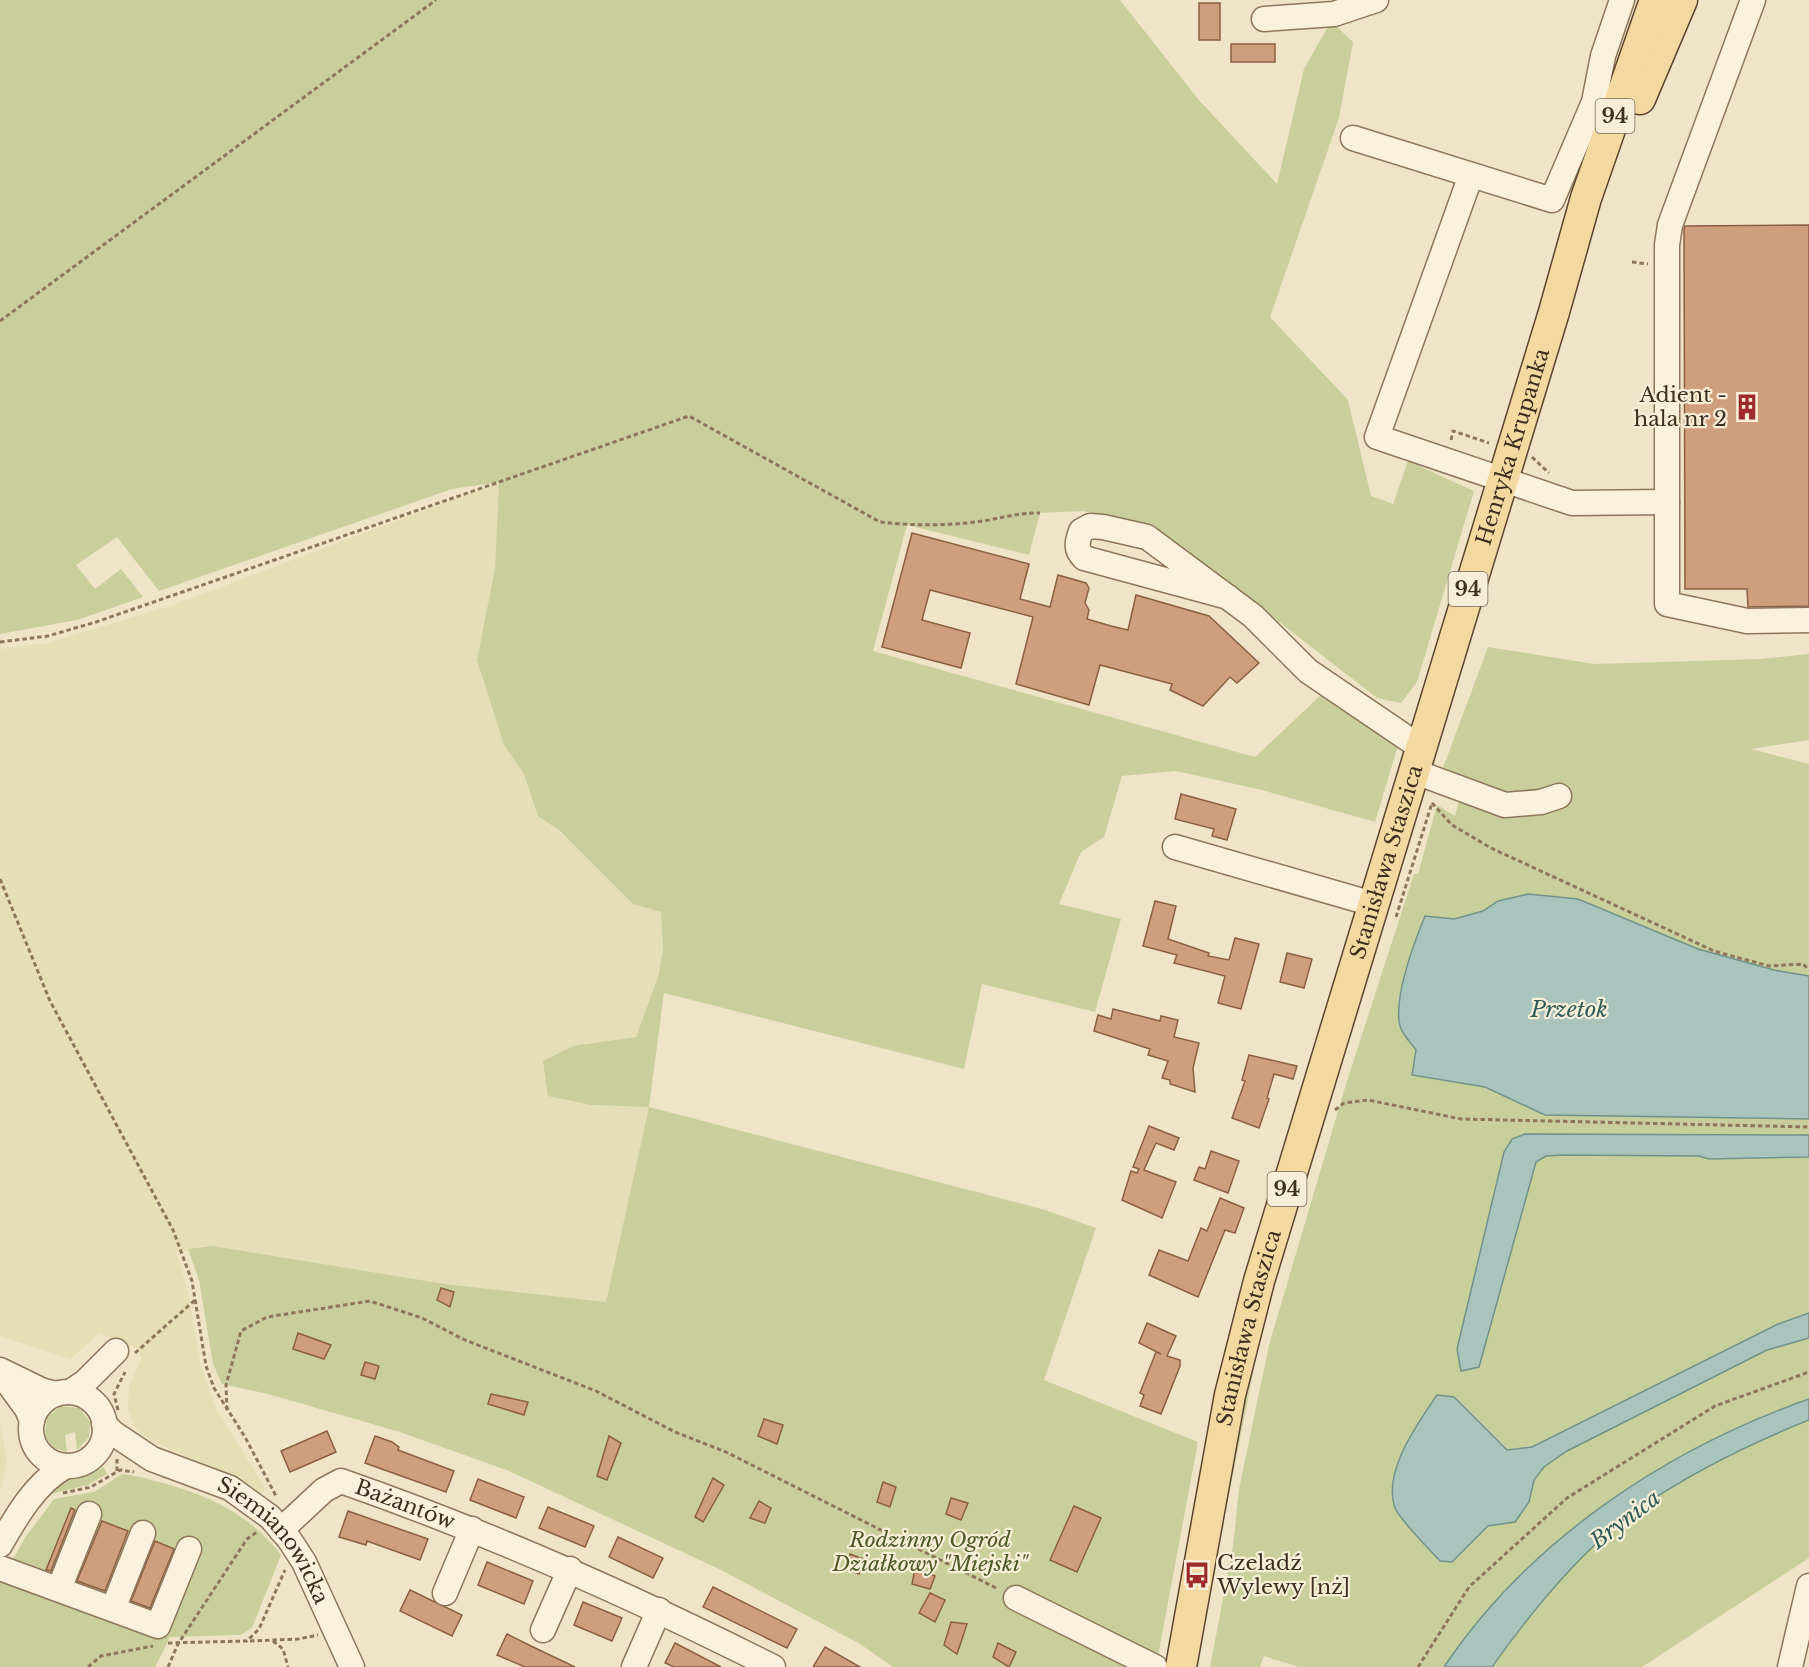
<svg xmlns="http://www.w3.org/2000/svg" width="1809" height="1667" font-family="'Libre Baskerville',serif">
  <rect width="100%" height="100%" fill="#f0e4c8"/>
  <g fill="#e6deb5">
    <polygon points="499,482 495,569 504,745 524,774 538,816 661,911 663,950 658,977 636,1037 573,1046 591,1105 649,1107 606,1302 445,1284 213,1246 176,1252 186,1283 202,1370 216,1408 267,1491 257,1493 245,1483 148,1439 134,1427 128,1408 129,1387 142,1357 139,1349 99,1333 71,1359 0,1336 0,649 48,643 176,604"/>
    <polygon points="0,1425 7,1461 0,1492"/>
  </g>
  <g fill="#c9cf9b">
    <polygon points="0,0 1120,0 1198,99 1277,184 1304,69 1331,21 1353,42 1339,118 1270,317 1348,400 1371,496 1393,504 1408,461 1474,491 1417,682 1401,703 1377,698 1219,575 1150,527 1084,511 1040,513 1029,555 907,525 873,651 1255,757 1322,694 1400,739 1375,822 1262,790 1176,771 1122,776 1104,837 1081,852 1059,904 1121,919 1095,1012 982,984 964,1069 664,993 649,1107 1042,1209 1096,1228 1044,1380 1198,1442 1156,1667 893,1667 860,1644 721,1570 509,1471 400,1432 268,1394 222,1384 213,1364 199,1280 188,1249 213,1246 445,1284 606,1302 649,1107 591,1105 548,1096 543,1061 573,1046 636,1037 658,977 663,950 661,912 633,904 561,832 538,816 524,774 504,745 477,660 495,569 499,482 452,489 159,591 117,537 76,565 95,589 121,569 143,597 77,620 0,634"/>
    <polygon points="1488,647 1595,664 1760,659 1809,654 1809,740 1751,749 1809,764 1809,1558 1642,1667 1299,1667 1264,1656 1260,1667 1210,1667 1233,1546 1239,1489 1269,1345 1346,1084 1414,874 1418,874 1437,805 1455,816 1463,784 1443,768"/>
    <polygon points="1250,1370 1253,1374 1221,1534 1220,1523"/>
    <polygon points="61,1406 79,1408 90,1422 89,1437 77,1450 75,1432 65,1435 67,1452 54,1448 45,1436 47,1417"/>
    <polygon points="104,1467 107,1474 88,1485 46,1495 0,1565 19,1530 53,1482 79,1478"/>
    <path d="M122,1474C135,1475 147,1479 159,1482C208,1495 250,1514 281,1555L252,1628L240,1635L170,1637L155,1667H0V1582L25,1538L54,1499L94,1492Z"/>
  </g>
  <g fill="#a9c4bc" stroke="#6f938a" stroke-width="1.5">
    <path d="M1528,894L1578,899L1698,949L1774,970L1809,976V1119L1545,1115L1485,1087L1412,1075L1416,1050C1411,1043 1402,1034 1400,1026C1393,997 1414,943 1425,916L1454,919L1483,911L1498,901Z"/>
    <polygon points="1525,1134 1809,1135 1809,1157 1709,1159 1699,1156 1562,1155 1546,1156 1536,1162 1479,1367 1461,1371 1457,1349 1504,1152 1512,1139"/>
    <path d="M1809,1313V1338L1767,1350L1567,1451L1544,1467L1534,1480L1529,1502L1515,1522L1488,1526L1452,1562L1440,1561C1430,1550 1400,1520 1395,1508C1382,1472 1418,1423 1437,1395L1454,1397L1507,1450L1532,1447L1778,1324Z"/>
    <path d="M1809,1399V1420C1749,1444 1692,1472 1638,1509C1583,1548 1531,1612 1492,1667H1444C1529,1540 1667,1449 1809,1399Z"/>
  </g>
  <g fill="#cf9f7d" stroke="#8d5f41" stroke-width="1.5">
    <rect x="1199" y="3" width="21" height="37"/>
    <rect x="1231" y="44" width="44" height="18"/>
    <polygon points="1809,225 1809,606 1748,607 1747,589 1685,589 1684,229 1685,226"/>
    <polygon points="912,533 1029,564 1020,599 1050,607 1058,575 1086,583 1089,588 1085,603 1089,610 1087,619 1111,626 1128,630 1136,595 1209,616 1259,663 1237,683 1230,677 1203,706 1170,690 1172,684 1100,665 1089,705 1016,684 1033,617 930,590 922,620 970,633 961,668 882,647"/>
    <polygon points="1181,794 1236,809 1227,840 1212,836 1214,829 1175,819"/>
    <polygon points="1155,901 1176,906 1168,939 1209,953 1208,956 1229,960 1235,938 1259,944 1241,1009 1218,1003 1225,976 1174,963 1177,955 1143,946"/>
    <polygon points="1287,953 1312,959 1304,988 1280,982"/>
    <polygon points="1113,1009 1160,1021 1161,1016 1178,1020 1174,1037 1199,1043 1193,1068 1195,1092 1170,1084 1170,1080 1162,1078 1168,1061 1148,1055 1150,1049 1094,1031 1098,1015 1111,1019"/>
    <polygon points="1249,1055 1297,1066 1293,1079 1274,1074 1267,1098 1269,1099 1259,1128 1232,1118 1245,1081 1242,1080"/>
    <polygon points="1149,1126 1179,1138 1174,1150 1156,1143 1144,1170 1176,1182 1162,1218 1122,1200 1131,1171 1137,1173 1139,1169 1133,1167"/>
    <polygon points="1211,1151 1239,1161 1228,1193 1194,1180 1199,1167 1205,1169"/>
    <polygon points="1220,1198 1244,1208 1235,1233 1225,1230 1198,1297 1149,1275 1159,1250 1188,1261 1201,1228 1207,1231"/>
    <polygon points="441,1288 454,1292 450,1307 437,1300"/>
    <polygon points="1147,1323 1176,1336 1167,1356 1180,1360 1180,1366 1161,1414 1140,1406 1144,1395 1140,1393 1156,1352 1161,1354 1139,1343"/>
    <polygon points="298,1333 331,1345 324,1359 293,1349"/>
    <polygon points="365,1362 379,1366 375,1379 361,1375"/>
    <polygon points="491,1394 528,1402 524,1415 488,1404"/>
    <polygon points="764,1419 783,1425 777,1444 758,1436"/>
    <polygon points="327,1431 336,1452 290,1472 281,1451"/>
    <polygon points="375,1436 392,1442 399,1447 398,1450 454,1471 446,1492 365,1463"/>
    <polygon points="609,1436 621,1443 607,1480 597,1476"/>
    <polygon points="713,1478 724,1485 703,1522 695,1517"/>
    <polygon points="478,1479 524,1497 516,1518 470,1500"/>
    <polygon points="883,1482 896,1487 890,1507 877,1502"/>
    <polygon points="951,1498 968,1503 961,1520 946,1514"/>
    <polygon points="759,1501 771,1508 765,1523 750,1518"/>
    <polygon points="1074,1506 1101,1518 1077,1572 1050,1560"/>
    <polygon points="548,1507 594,1526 585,1547 539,1528"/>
    <polygon points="71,1508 75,1510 51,1571 46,1570"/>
    <polygon points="348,1511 428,1539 420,1560 367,1541 366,1545 339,1537"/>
    <polygon points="102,1521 128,1531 105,1591 77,1581"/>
    <polygon points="618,1537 663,1558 653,1578 609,1557"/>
    <polygon points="155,1541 174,1549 150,1608 131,1601"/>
    <polygon points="850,1554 863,1559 859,1574 845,1569"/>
    <polygon points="487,1562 533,1581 524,1604 478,1585"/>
    <polygon points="915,1568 935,1576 930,1589 912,1584"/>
    <polygon points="713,1587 797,1629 787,1648 703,1607"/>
    <polygon points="410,1590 462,1615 452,1636 400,1611"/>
    <polygon points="930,1593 945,1600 935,1622 919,1613"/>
    <polygon points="583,1602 622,1618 612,1641 574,1625"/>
    <polygon points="951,1622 967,1624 957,1654 944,1645"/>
    <polygon points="507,1634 533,1647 575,1667 525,1667 497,1655"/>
    <polygon points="675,1643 721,1667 674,1667 665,1663"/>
    <polygon points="998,1643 1016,1652 1009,1667 993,1657"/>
    <polygon points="825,1647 860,1667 813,1667"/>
  </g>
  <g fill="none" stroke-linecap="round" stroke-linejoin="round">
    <g stroke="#8d765c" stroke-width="27">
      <g id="minor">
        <polyline points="1753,0 1670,225 1667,245 1667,604 1747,621 1809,620"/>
        <polyline points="1264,19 1334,14 1376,0"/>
        <polyline points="1353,138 1552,200 1594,102 1603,56 1622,0"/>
        <polyline points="1471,175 1377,437 1572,503 1667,502"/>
        <path d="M1228,597L1084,558C1075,549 1077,542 1081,531L1090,526L1103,527L1147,537L1253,616L1308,671L1420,747"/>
        <polyline points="1413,771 1505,805 1541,802 1559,796"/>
        <polyline points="1175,847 1373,904"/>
        <polyline points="0,1370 41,1390 56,1394"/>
        <polyline points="0,1372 27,1409 32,1421"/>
        <polyline points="70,1392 85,1382 116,1351"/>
        <circle cx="68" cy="1429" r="37"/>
        <path id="s1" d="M104,1424L113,1433L152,1459L230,1488L270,1517L289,1539L304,1562L352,1667"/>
        <path id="s2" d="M281,1530L324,1490L341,1481C490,1533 632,1596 773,1667"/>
        <path d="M0,1545C16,1517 36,1482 66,1466"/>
        <polyline points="0,1568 158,1626 189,1549"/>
        <polyline points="59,1589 89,1514"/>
        <polyline points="445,1593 472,1529"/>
        <polyline points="1016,1598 1155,1667"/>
        <polyline points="113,1609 143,1533"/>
        <polyline points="543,1630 570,1569"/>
        <polyline points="634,1667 659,1610"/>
        <polyline points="1790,1667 1809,1586"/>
      </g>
    </g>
    <g stroke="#5b4430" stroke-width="33">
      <g id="major">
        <polyline points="1640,99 1682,0"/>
        <path id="s3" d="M1181,1667L1230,1395L1259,1281L1554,312L1586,198L1655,0"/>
      </g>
    </g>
    <g stroke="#8d765c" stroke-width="3" stroke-dasharray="4.5 3" stroke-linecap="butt">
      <polyline points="1632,262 1648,264"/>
      <polyline points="0,321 436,0"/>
      <polyline points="1451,440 1453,431 1489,443"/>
      <polyline points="1532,457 1549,473"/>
      <path d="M0,642L48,636L96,622L689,416L880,522C914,526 954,526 989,520C1008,516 1020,513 1040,513"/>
      <polyline points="1432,803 1452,825 1491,848 1714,951 1769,966 1803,964 1809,970"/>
      <polyline points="0,879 50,1001 173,1230 192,1281 206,1366 214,1388 245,1437 276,1496"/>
      <polyline points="1396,917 1432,803"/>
      <polyline points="1335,1110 1344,1103 1368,1100 1461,1119 1809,1127"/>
      <polyline points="135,1353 195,1300"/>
      <polyline points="118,1410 114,1394 125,1372"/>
      <polyline points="227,1410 226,1385 241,1331 267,1317 370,1301 422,1318 465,1340 596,1391 675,1432 726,1452 998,1589"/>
      <polyline points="117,1471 117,1458"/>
      <polyline points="63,1493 91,1487 120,1470 134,1472"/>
      <polyline points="250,1641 298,1639 318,1635"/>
      <polyline points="273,1641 283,1649 288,1667"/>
      <polyline points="168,1643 247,1641 259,1629 285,1570"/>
      <polyline points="88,1667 101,1656 153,1646"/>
      <polyline points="168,1667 178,1644 247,1539 257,1532"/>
      <polyline points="1418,1667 1469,1587 1567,1498 1715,1406 1809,1372"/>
    </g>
    <use href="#minor" stroke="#faf1dc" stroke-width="24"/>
    <use href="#major" stroke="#f3d9a0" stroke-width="30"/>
  </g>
  <defs>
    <g id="building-bare" transform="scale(2.07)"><path d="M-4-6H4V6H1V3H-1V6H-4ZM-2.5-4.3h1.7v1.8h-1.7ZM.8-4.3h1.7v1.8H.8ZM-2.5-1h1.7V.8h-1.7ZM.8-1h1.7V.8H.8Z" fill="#9e2a2b" stroke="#f7eed8" stroke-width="2.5" paint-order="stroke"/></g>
    <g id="bus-bare" transform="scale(2.07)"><path d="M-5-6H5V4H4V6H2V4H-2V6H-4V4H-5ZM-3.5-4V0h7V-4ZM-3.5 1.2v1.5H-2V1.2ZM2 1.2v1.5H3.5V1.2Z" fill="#9e2a2b" stroke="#f7eed8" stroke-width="2.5" paint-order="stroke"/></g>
  </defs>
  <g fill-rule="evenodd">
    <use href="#building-bare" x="1747" y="407"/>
    <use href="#bus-bare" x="1197" y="1575"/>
  </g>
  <g text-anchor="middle" stroke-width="4.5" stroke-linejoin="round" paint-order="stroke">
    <g fill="#f7eed8" stroke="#756857" stroke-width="1.5">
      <rect x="1595.5" y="99" width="39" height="34" rx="4.5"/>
      <rect x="1448.5" y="572" width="39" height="34" rx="4.5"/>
      <rect x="1267.5" y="1172" width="39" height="34" rx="4.5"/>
    </g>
    <g font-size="20" font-weight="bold" fill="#3d2e20">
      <text x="1615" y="123">94</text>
      <text x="1468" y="596">94</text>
      <text x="1287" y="1196">94</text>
    </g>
    <g font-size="21" fill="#3d2e20" stroke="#f7eed8" text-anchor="end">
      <text x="1727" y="402">Adient -<tspan x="1727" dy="24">hala nr 2</tspan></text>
      <text x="1217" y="1570" text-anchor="start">Czeladź<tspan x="1217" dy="24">Wylewy [nż]</tspan></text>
    </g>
    <g font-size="21" fill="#3d2e20" stroke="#f7eed8">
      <text dy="7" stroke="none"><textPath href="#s3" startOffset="1266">Henryka Krupanka</textPath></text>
      <text dy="7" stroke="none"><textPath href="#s3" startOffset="832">Stanisława Staszica</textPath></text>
      <text dy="7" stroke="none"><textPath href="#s3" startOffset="346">Stanisława Staszica</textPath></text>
      <text dy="7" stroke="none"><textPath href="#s2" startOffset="146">Bażantów</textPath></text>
      <text dy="7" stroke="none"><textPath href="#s1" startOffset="212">Siemianowicka</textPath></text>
    </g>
    <g font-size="21" font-style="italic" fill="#4d5a26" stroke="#f7eed8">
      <text x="930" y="1547">Rodzinny Ogród<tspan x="930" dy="24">Działkowy "Miejski"</tspan></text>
    </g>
    <g font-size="22" font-style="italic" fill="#2f5d5a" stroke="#f7eed8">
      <text x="1569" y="1017">Przetok</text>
      <text transform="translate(1625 1519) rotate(-37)" y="8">Brynica</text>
    </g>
  </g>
</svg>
